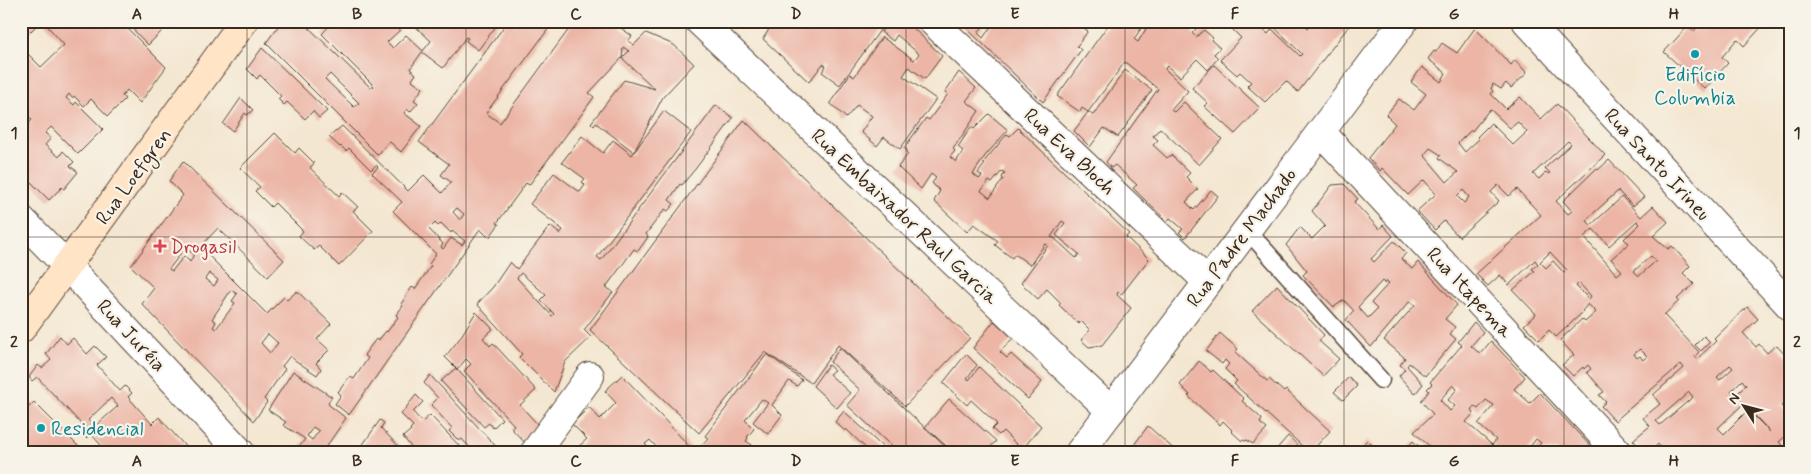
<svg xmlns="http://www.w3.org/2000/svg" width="1811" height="474" font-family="Mynerve,sans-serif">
  <rect width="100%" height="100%" fill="#f7f3e8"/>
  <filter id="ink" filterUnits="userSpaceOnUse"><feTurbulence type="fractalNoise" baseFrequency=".02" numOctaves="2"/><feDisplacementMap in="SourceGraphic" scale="10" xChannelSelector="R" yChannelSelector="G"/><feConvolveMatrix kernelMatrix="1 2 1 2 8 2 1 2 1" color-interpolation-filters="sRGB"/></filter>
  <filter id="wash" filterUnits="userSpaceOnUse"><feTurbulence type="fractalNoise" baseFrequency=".0096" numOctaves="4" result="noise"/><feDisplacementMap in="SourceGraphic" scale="20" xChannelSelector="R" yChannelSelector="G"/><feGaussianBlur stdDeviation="1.12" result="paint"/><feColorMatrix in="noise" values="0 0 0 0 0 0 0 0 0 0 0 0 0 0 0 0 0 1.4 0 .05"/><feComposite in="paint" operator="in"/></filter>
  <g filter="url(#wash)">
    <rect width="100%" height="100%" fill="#f4e7d1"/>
    <g id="blocks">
      <g fill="#ecb5a6" fill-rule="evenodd">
        <polygon points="21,21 41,21 21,41"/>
        <polygon points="43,21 120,21 166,67 140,103 127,90 122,96 125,99 108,116 91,99 84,106 74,96 72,98 69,94 66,98 74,105 76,102 103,129 78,154 51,127 45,133 51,138 45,145 59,157 63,151 74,162 70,166 78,172 64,189 62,187 49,200 21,172 21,130 23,132 32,120 26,113 21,118 21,47 41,67 64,45"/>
        <polygon points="125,21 172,21 148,45"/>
        <path d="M282,21H302L371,88L374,86L322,34L331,24L329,21H391L400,30L387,42L393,48L406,35L423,51L431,41L415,26L419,21H500L478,50L466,41L468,38L466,37L443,68L422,52L410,69L416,74L412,80L423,88L414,100L418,103L410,112L407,109L404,113L421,126L401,152L389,141L378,155L266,43ZM330,74L359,103L354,107L325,79Z"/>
        <path d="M508,21L516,25L518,21H540L549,28L486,113L500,123L575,21H611L632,36L628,41L634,45L646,33L674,45L694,64L663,97L634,152L596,123L594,126L591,123L624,80L655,89L622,58L629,51L623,47L622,58L589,93L594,97L584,111L529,185L526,183L497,223L499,224L489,238L480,229L349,415L335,404L341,395L338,392L350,376L354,379L368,358L364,355L376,339L378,341L386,331L387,332L398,317L396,315L403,306L401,304L412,287L415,289L431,266L429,264L436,254L393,211L402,202L372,173L378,167L376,165L371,170L349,148L346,151L341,146L340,147L329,137L342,126L408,191L424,175L442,193L451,182L441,175L449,164L419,142ZM457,208L464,214L460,220L453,212ZM435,223L438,226L441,223L451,233L452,231L465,241L462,245L451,238L443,249L441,247L443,244L429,229Z"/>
        <polygon points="765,21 906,21 942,56 925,79 909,67 903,76 936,99 900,149 884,137 877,146 861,132 872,116 857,105 846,118 830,103 850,74 854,77 882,37 914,60 919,54 897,35 893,41 881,32 887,23 886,22 840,85 822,72 826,66 823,64 809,82 763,39 771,26"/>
        <polygon points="959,21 987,21 978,33 983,38 995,21 1077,21 1076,23 1088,31 1077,46 1081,50 1043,102"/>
        <path d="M1111,21H1172L1177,25L1180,21H1204L1192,33L1196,37L1204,30L1213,38L1211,40L1220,48L1214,54L1218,58L1208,70L1197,59L1180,77L1167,66L1165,69L1188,91L1171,110L1174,112L1184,102L1222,139L1199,165L1160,128L1153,136L1158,140L1153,145L1167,158L1171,155L1190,173L1186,177L1198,189L1186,202L1194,210L1211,190L1218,196L1185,238L1179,232L1183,229L1170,218L1167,221L1145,200L1133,188L1137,185L1115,165L1111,168L1106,162L1158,89L1125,62L1088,112L1082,108L1080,112L1057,96ZM1142,27L1146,29L1138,42L1134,39Z"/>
        <polygon points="1224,21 1261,21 1257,24 1268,34 1272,29 1300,56 1302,54 1268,21 1301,21 1308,28 1314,21 1352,22 1298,92 1286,81 1265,102 1247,86 1251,82 1240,72 1237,75 1220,60 1241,38"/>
        <polygon points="1702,21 1767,21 1744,46 1737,39 1722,57 1728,63 1705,89 1664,52 1688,26 1694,31"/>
        <path d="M1475,28L1511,65L1515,60L1527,73L1511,88L1506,83L1501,89L1493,84L1491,89L1493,91L1491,94L1506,109L1520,97L1541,119L1557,104L1605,155L1556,201L1568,214L1572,211L1563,201L1597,168L1598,170L1609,160L1644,197L1633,206L1618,191L1586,220L1591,225L1622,197L1641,217L1653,206L1668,222L1653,236L1668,249L1672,246L1690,266L1683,273L1694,284L1677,299L1679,301L1664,315L1699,352L1695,356L1697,359L1716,341L1714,339L1747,307L1758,319L1743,333L1756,347L1759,344L1767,353L1776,345L1790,360V404L1787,401L1781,406L1790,415V432L1779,442L1782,445L1774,453H1694L1692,451L1690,453H1665L1658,444L1648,453H1645L1633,440L1650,426L1643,418L1660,404L1653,395L1684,368L1681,364L1615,421L1601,406L1606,402L1599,395L1604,392L1587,372L1591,369L1588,365L1584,369L1583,367L1573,376L1562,365L1574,355L1560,340L1582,319L1585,322L1596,312L1588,304L1582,311L1583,312L1556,337L1549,330L1539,340L1524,325L1536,314L1513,290L1535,271L1532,269L1538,264L1535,260L1509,285L1500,275L1488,286L1476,274L1541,215L1517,189L1509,196L1498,185L1491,192L1499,201L1459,237L1444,221L1435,230L1417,211L1436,194L1424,180L1408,195L1382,168L1380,171L1368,158L1395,124L1386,115L1399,99L1414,110L1426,94L1411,82L1422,67L1441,82L1446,73L1428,59L1434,51L1436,52L1442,43L1457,53ZM1490,109L1510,128L1518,122L1527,132L1513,145L1491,123L1477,137L1479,139L1465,152L1458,143L1471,130L1472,131ZM1568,141L1571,144L1545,168L1550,173L1548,174L1546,172L1539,179L1533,174ZM1430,148L1441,155L1439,158L1458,172L1447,182L1424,155ZM1463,190L1469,197L1464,203L1457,196ZM1637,221L1640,224L1624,239L1629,243L1611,259L1622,271L1617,275L1584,237L1593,229L1609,246ZM1550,252L1567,270L1564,273L1553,261L1546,268L1540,262ZM1651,256L1656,261L1639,276L1634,271ZM1579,283L1591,296L1589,299L1576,286ZM1640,349L1647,356L1643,360L1640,356L1637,358L1634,354ZM1730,365L1733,368L1720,380L1717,377ZM1742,380L1746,385L1736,395L1770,432L1748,410L1724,434L1718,428L1743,404L1731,391ZM1689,392L1693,397L1660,425L1656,421Z"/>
        <polygon points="262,48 327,111 319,118 313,111 305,119 287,102 284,105 278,99 281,96 260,75 257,79 247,69"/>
        <polygon points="1214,65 1260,108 1235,134 1204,106 1208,103 1192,88"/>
        <polygon points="1125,70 1152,90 1118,137 1104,128 1090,147 1074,131 1088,112 1093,115"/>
        <path d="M959,72L976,88L966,101L979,111L953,149L955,151L950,157L956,162L963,151L958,147L971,127L974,129L989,114L1008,130L985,156L973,174L979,179L982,176L978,173L985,164L983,163L1007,134L1010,136L1018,128L1129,234L1126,237L1149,259L1121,295L1118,292L1117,295L1131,308L1102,345L1089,347L1081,340L1090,330L1081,321L1079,324L1059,305L1061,303L1047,289L1038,299L1021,283L1048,245L1045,244L1030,265L1015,254L1012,258L995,245L998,241L974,224L967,232L934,201L940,191L932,183L936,178L931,174L921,189L898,167L908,154L906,152L907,150L904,148L926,118L929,120L948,94L945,92ZM1002,171L1005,173L1002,177L1003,179L990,198L981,191L989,181L992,183ZM1062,221L1065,223L1056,235L1079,254L1076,258L1054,238L1051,237Z"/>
        <polygon points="241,98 253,110 247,115 245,113 233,131 223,124"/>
        <path d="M716,105L733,118L696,168L682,185L680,184L669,200L674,204L668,211L665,209L646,234L648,237L638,251L634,249L606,287L613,292L584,330L591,337L565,362L554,392L519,357L522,354L477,304L493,287L510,262L517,269L550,226L560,234L563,230L530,204L554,173L580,192L585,185L582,182L585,179L562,162L582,136L603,153L613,140L632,155L664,111L691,132L597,257L601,260ZM521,273L546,295L541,300L554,314L552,316L517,278Z"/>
        <polygon points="744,120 970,338 905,406 838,345 811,383 765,352 699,433 590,330"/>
        <polygon points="275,133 295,153 299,148 314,163 310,168 339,196 342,192 358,207 353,211 373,231 339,266 319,246 314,250 299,236 303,231 275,203 271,207 255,191 260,187 240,168"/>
        <path d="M183,161L284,260L268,277L218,228L200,247L267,314L284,297L287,300L297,291L331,324L317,339L329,350L316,363L321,369L317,375L296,361L290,356L282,366L285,369L264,399L267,402L254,421L142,304L154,288L131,266L183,195L169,181ZM185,248L194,254L190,262L184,256L172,271L169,269ZM209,273L218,280L214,286L205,279ZM231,290L237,294L232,301L235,303L216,329L213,327L216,322L212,319ZM268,334L278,343L270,353L261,343Z"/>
        <path d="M1344,184L1358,199L1354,202L1379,229L1383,225L1393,236L1371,259L1374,262L1394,241L1406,253L1401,259L1412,269L1418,262L1457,305L1445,319L1455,327L1450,334L1456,339L1425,376L1409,363L1407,366L1423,384L1415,394L1399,376L1405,369L1400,365L1405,358L1384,340L1415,305L1410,301L1371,347L1346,320L1354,311L1344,300L1334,307L1303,275L1307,271L1286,245L1300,227L1312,239L1325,226L1312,211L1332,185ZM1382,281L1385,284L1387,281L1389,283L1371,303L1377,309L1368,318L1358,307Z"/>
        <polygon points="1277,285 1324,335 1319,341 1339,359 1323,376 1252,311"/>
        <polygon points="476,312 493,329 483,338 490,346 493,343 536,390 520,405 539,426 527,445 511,428 514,425 464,371 471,364 466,359 457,370 456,368 502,419 493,428 489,423 484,427 441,381 456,368 445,357 460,338"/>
        <polygon points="994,321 1013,338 1000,352 1007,358 1011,354 1042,382 1028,399 973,348"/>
        <path d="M1474,322L1483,332L1471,346L1480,354L1491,341L1525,377L1514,389L1530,403L1540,393L1597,453H1560L1557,450L1534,451L1541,443L1536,439L1525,453H1501L1492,445L1490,448L1495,453H1437L1414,432L1433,414L1421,401L1429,391L1427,389L1432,384L1430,382L1462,345L1458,342ZM1453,385L1457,389L1448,400L1455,406L1450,411L1440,400ZM1486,400L1494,405L1478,424L1496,440L1492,445L1466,422L1474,413L1471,410L1474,406L1478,409Z"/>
        <polygon points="1220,333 1238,349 1235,352 1267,381 1269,379 1284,392 1286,390 1330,431 1310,453 1234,384 1237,381 1225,369 1229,364 1225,360 1222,364 1206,351"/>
        <path d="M60,336L67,344L73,338L87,354L95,346L106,357L97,365L120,391L125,386L132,393L128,397L152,424L159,417L191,453H108L91,434L86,438L78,429L82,425L70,412L37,377L32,381L29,377L38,365L42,368L51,360L46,354ZM111,398L118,406L94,427L88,420Z"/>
        <polygon points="1704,336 1710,342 1701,351 1695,345"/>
        <polygon points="840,348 887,392 952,453 899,453 847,405 860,390 830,362"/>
        <polygon points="767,354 802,380 797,386 789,381 772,405 782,415 768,434 753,422 768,403 762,399 745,420 754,429 747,437 748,438 746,441 752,445 746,453 695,453 708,438 705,436"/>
        <polygon points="966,354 977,365 967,378 969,380 979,367 1041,426 1022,450 1003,431 999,435 992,429 997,424 971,400 967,405 943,383"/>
        <polygon points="1199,361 1211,372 1213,370 1244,399 1242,401 1262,419 1260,423 1267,429 1253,444 1247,440 1245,441 1243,440 1242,441 1231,431 1232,430 1223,421 1220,425 1188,396 1190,395 1180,385"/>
        <polygon points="828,365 834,370 829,374 850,393 837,408 813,386"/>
        <path d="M293,371L332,397L328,402L329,405L346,418L322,453H295L305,439L283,425L286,422L268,410ZM313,427L319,431L312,440L307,436Z"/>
        <polygon points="430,375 502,453 475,453 462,439 459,441 449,431 452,428 431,405 438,398 424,383"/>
        <polygon points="622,375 694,451 693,453 662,453 650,440 645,444 653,453 583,453 578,447 587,439 572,424 589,407 600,419 616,403 605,391"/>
        <polygon points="1349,377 1357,386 1343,400 1334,392"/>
        <polygon points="416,395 423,402 413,412 422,422 430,415 466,453 410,453 408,450 411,447 403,437 411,430 410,429 413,426 401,414"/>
        <polygon points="949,399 996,441 985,453 954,453 925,427"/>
        <polygon points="34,402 85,453 33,453 21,441 21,415"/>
        <polygon points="844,411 889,453 871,453 846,429 845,431 835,422"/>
        <polygon points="380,420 384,423 381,428 405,453 357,453"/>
        <polygon points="1148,426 1178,453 1128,453"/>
        <polygon points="1288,436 1306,453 1273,453"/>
        <polygon points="1367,440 1381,453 1367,453 1361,447"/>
        <polygon points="1413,441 1427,453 1403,453"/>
      </g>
    </g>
  </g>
  <g filter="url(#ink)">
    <use href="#blocks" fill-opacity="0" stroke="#574639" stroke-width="1"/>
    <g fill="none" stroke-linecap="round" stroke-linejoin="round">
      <g stroke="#574639" stroke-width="19">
        <polyline id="service" points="1247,230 1381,380"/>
      </g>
      <g stroke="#574639" stroke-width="30">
        <g id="minor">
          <polyline points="699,21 1111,411"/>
          <polyline points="932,21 1208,282"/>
          <polyline points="1526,21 1790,306"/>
          <polyline points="1321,132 1619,453"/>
          <polyline points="21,219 67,266 241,453"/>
          <polyline points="534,453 590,376"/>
          <polyline points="1079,453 1404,21"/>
        </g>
      </g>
      <g stroke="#574639" stroke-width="30">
        <polyline id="secondary" points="21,329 244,21"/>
      </g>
      <use href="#service" stroke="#fff" stroke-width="16"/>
      <use href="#minor" stroke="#fff" stroke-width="28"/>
      <use href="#secondary" stroke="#ffe4c6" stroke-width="28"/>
    </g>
  </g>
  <path fill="none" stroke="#3b2a1e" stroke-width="1" stroke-opacity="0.55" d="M247,21V453M466,21V453M686,21V453M906,21V453M1125,21V453M1344,21V453M1564,21V453M21,237H1790"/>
  <g fill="#0f9aa8" stroke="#f7f3e8" stroke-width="2">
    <circle cx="1695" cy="54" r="5"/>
    <circle cx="41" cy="428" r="5"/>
  </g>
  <path fill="#e0444e" stroke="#f7f3e8" stroke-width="2" d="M157.5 238.5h5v5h5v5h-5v5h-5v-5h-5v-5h5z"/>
  <g text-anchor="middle" stroke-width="4.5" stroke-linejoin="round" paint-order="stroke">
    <g font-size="20" fill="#0d838f" stroke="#f7f3e8">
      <text x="1695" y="81">Edifício<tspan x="1695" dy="23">Columbia</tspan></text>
      <text x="51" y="435" text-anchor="start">Residencial</text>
    </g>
    <g font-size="20" fill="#3b2a1e" stroke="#f7f3e8">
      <text transform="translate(1070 151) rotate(43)" y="7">Rua Eva Bloch</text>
      <text transform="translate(1658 164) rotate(47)" y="7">Rua Santo Irineu</text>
      <text transform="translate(133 176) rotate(-54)" y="7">Rua Loefgren</text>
      <text transform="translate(905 216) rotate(43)" y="7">Rua Embaixador Raul Garcia</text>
      <text transform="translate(1241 237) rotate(-53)" y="7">Rua Padre Machado</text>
      <text transform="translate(1470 292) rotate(47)" y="7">Rua Itapema</text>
      <text transform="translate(132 335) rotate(47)" y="7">Rua Juréia</text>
    </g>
    <g font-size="20" fill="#be3a42" stroke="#f7f3e8" text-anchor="start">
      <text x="170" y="253">Drogasil</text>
    </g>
  </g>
  <rect width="1811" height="474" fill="none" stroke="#f7f3e8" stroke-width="55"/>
  <g transform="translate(1744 406) rotate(306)" stroke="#f7f3e8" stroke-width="4" paint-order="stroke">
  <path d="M0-4L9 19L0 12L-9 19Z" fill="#3b2a1e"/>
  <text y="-8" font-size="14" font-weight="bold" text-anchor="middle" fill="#3b2a1e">N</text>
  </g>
  <rect x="28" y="28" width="1756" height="418" fill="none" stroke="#3b2a1e" stroke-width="2"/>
  <g font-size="16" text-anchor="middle" font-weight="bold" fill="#3b2a1e">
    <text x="137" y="19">A</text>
    <text x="357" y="19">B</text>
    <text x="576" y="19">C</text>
    <text x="796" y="19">D</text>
    <text x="1015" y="19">E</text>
    <text x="1235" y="19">F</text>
    <text x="1454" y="19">G</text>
    <text x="1674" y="19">H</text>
    <text x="14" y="138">1</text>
    <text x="1797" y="138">1</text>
    <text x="14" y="347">2</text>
    <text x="1797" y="347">2</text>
    <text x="137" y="466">A</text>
    <text x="357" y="466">B</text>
    <text x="576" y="466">C</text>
    <text x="796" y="466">D</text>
    <text x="1015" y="466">E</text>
    <text x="1235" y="466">F</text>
    <text x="1454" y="466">G</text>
    <text x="1674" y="466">H</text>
  </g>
</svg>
